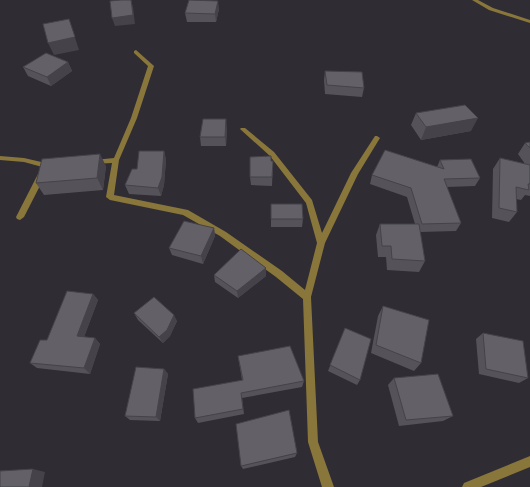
<svg xmlns="http://www.w3.org/2000/svg" width="530" height="487" font-family="'Nunito Sans',sans-serif">
  <rect width="100%" height="100%" fill="#2f2c34"/>
  <g fill="none" stroke-linecap="round" stroke-linejoin="round">
    <g fill="#89763b" fill-rule="evenodd">
      <polygon points="472,0 478,0 493,8 530,20 530,23 489,10"/>
      <polygon points="136,50 154,66 137,118 119,160 114,195 188,210 226,232 282,271 305,290 317,243 306,203 270,156 240,129 241,128 245,128 274,152 312,200 322,233 351,173 375,136 377,136 380,138 358,174 325,243 311,297 318,442 334,487 322,487 308,442 303,299 276,277 220,236 183,215 110,200 106,197 112,163 94,164 91,162 94,160 114,158 131,118 148,66 134,53 134,51"/>
      <polygon points="0,156 24,158 50,164 53,166 52,168 46,168 24,162 0,160"/>
      <polygon points="42,171 46,174 24,217 20,220 17,219 16,217 38,174"/>
      <polygon points="530,456 530,467 481,487 462,487 464,483"/>
    </g>
  </g>
  <g fill="#555359">
    <polygon points="219,9 216,22 187,22 185,13"/>
    <polygon points="68,62 72,71 51,86 28,76 23,67"/>
    <polygon points="325,71 364,88 362,97 325,94 324,80"/>
    <polygon points="416,113 471,131 421,140 411,125"/>
    <polygon points="227,128 226,146 201,146 200,137"/>
    <polygon points="530,142 530,196 525,195 521,200 516,199 517,212 509,222 492,218 493,169 500,158 525,164 518,154 525,143"/>
    <polygon points="164,151 166,160 164,185 161,196 129,194 125,185 137,169"/>
    <polygon points="271,156 271,161 273,161 272,186 251,185 250,177"/>
    <polygon points="440,160 480,178 475,186 447,187 461,223 456,231 420,232 425,261 419,272 387,270 386,257 378,257 376,235 380,224 415,224 407,197 370,184 372,175 437,167"/>
    <polygon points="106,166 103,190 44,195 36,183"/>
    <polygon points="271,204 303,219 302,227 271,227"/>
    <polygon points="214,228 215,236 203,264 172,255 169,248"/>
    <polygon points="214,275 266,276 238,298 215,282"/>
    <polygon points="93,294 98,300 84,337 95,338 100,344 90,374 37,368 30,363 47,340"/>
    <polygon points="383,306 421,363 414,371 371,353 378,316"/>
    <polygon points="134,313 177,321 170,336 163,343 138,320"/>
    <polygon points="345,328 360,380 357,385 328,371"/>
    <polygon points="483,333 528,378 519,383 479,374 476,339"/>
    <polygon points="238,356 304,381 302,387 242,398 244,414 198,423 195,418 242,380"/>
    <polygon points="164,369 168,374 160,421 130,420 125,416"/>
    <polygon points="394,378 453,416 443,421 399,426 388,385"/>
    <polygon points="297,453 295,457 243,469 241,466"/>
  </g>
  <g fill="#454349">
    <polygon points="131,0 133,7 135,24 115,26 112,18"/>
    <polygon points="218,1 219,9 216,22 215,14"/>
    <polygon points="69,19 79,50 54,55 48,43"/>
    <polygon points="68,62 72,71 51,86 47,77"/>
    <polygon points="478,118 471,131 421,140 426,127"/>
    <polygon points="226,119 227,128 226,146 225,137"/>
    <polygon points="164,151 166,160 164,185 161,196 158,188"/>
    <polygon points="100,154 106,166 103,190 97,178"/>
    <polygon points="214,228 215,236 203,264 201,256"/>
    <polygon points="266,268 266,276 238,298 237,291"/>
    <polygon points="93,294 98,300 82,342 77,336"/>
    <polygon points="174,315 177,321 170,336 163,343 159,337"/>
    <polygon points="95,338 100,344 90,374 84,368"/>
    <polygon points="164,369 168,374 160,421 156,417"/>
    <polygon points="33,469 45,472 42,487 29,487"/>
  </g>
  <g fill="#636068" stroke="#454349">
    <polygon points="121,0 131,0 133,15 112,18 110,1"/>
    <polygon points="189,0 218,1 215,14 185,13"/>
    <polygon points="69,19 75,37 48,43 43,24"/>
    <polygon points="46,53 68,62 47,77 23,67"/>
    <polygon points="325,71 362,72 364,88 327,85"/>
    <polygon points="465,105 478,118 426,127 416,113"/>
    <polygon points="203,119 226,119 225,137 200,137"/>
    <polygon points="530,142 530,148 525,143"/>
    <polygon points="385,150 444,169 440,160 471,159 480,178 444,179 461,223 422,224 411,188 372,175"/>
    <polygon points="139,151 164,151 162,177 158,188 125,185 132,169 137,169"/>
    <polygon points="100,154 97,178 36,183 42,159"/>
    <polygon points="271,156 271,161 273,161 272,177 250,177 250,157"/>
    <polygon points="500,158 530,165 530,184 528,184 529,190 516,187 517,212 499,208"/>
    <polygon points="271,204 302,204 303,219 271,219"/>
    <polygon points="184,221 214,228 201,256 169,248"/>
    <polygon points="380,224 419,224 425,261 392,259 391,246 382,246"/>
    <polygon points="241,249 266,268 237,291 214,275"/>
    <polygon points="67,291 93,294 77,336 95,338 84,368 30,363 40,340 47,340"/>
    <polygon points="154,297 174,315 167,330 159,337 134,313"/>
    <polygon points="383,306 429,320 421,363 376,345"/>
    <polygon points="345,328 371,339 360,380 330,365"/>
    <polygon points="483,333 523,341 528,378 486,369"/>
    <polygon points="290,346 304,381 241,393 243,409 195,418 193,389 243,380 238,356"/>
    <polygon points="136,367 164,369 156,417 125,416"/>
    <polygon points="438,374 453,416 406,420 394,378"/>
    <polygon points="289,410 297,453 241,466 236,424"/>
    <polygon points="33,469 29,487 0,487 0,471"/>
  </g>
</svg>
